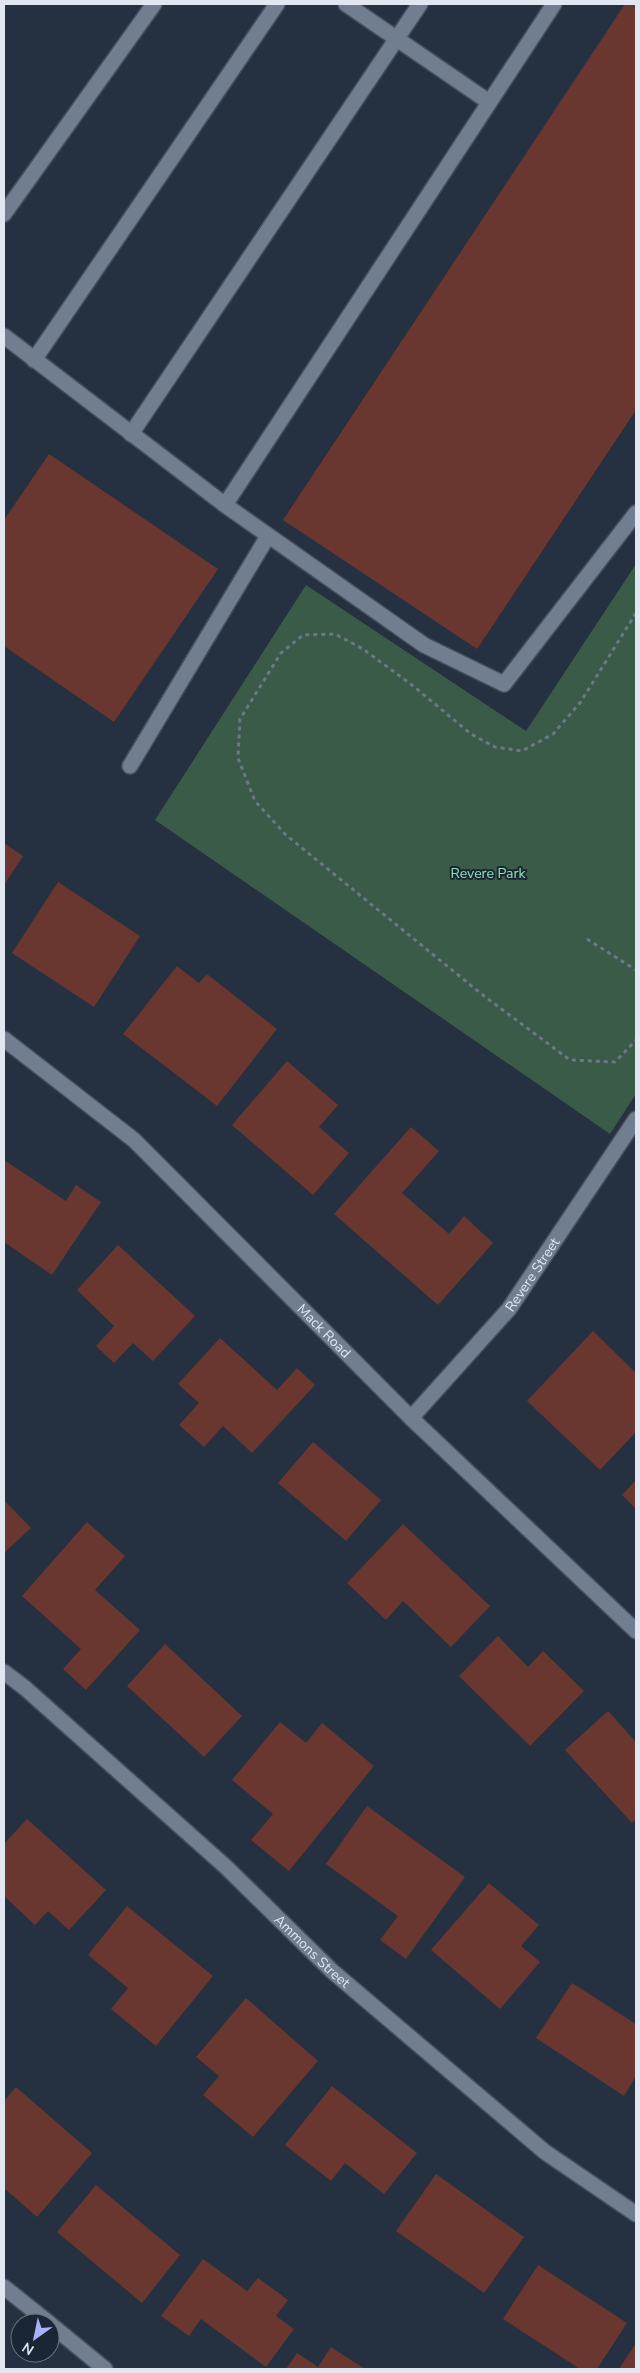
<svg xmlns="http://www.w3.org/2000/svg" width="640" height="2373" font-family="'Nunito Sans',sans-serif">
  <rect width="100%" height="100%" fill="#253040"/>
  <polygon fill="#395b48" points="636,564 636,1094 610,1134 155,820 306,585 526,731"/>
  <g fill="#69372f">
    <polygon points="625,4 636,4 636,410 477,649 283,520"/>
    <polygon points="49,454 218,569 114,722 4,646 4,520"/>
    <polygon points="4,843 23,856 4,885"/>
    <polygon points="58,882 140,936 94,1007 12,953"/>
    <polygon points="177,966 199,983 207,974 277,1029 217,1106 123,1034"/>
    <polygon points="287,1061 338,1105 319,1127 349,1153 313,1195 232,1125"/>
    <polygon points="411,1127 439,1151 402,1193 449,1234 464,1216 493,1243 438,1305 334,1214"/>
    <polygon points="4,1160 66,1201 76,1185 101,1202 52,1275 4,1242"/>
    <polygon points="118,1245 195,1316 153,1361 133,1343 114,1363 96,1346 114,1326 77,1290"/>
    <polygon points="593,1331 636,1373 636,1432 600,1470 527,1401"/>
    <polygon points="220,1338 277,1390 297,1368 315,1385 252,1453 223,1426 204,1447 179,1425 199,1403 178,1384"/>
    <polygon points="313,1442 381,1500 346,1541 278,1483"/>
    <polygon points="636,1480 636,1509 622,1495"/>
    <polygon points="4,1500 31,1528 4,1553"/>
    <polygon points="87,1522 125,1556 95,1590 140,1630 86,1690 63,1669 81,1649 22,1596"/>
    <polygon points="403,1524 490,1606 451,1647 403,1601 386,1620 347,1583"/>
    <polygon points="498,1636 528,1667 543,1651 584,1691 530,1746 459,1676"/>
    <polygon points="165,1644 242,1716 204,1757 127,1686"/>
    <polygon points="608,1711 636,1742 636,1819 632,1823 565,1750"/>
    <polygon points="280,1722 306,1743 322,1723 374,1766 289,1871 251,1840 273,1814 232,1780"/>
    <polygon points="367,1806 465,1877 406,1959 380,1940 398,1916 326,1864"/>
    <polygon points="27,1819 106,1890 69,1930 48,1911 35,1925 4,1896 4,1844"/>
    <polygon points="489,1883 539,1925 521,1946 540,1962 500,2009 431,1950"/>
    <polygon points="127,1906 213,1976 156,2046 111,2009 128,1988 88,1955"/>
    <polygon points="572,1983 636,2024 636,2076 624,2096 536,2038"/>
    <polygon points="246,1998 318,2061 253,2137 203,2095 219,2076 196,2057"/>
    <polygon points="332,2086 417,2153 384,2194 345,2163 331,2181 285,2145"/>
    <polygon points="16,2087 92,2153 37,2217 4,2188 4,2101"/>
    <polygon points="436,2174 524,2237 484,2293 396,2231"/>
    <polygon points="96,2185 180,2255 142,2303 57,2232"/>
    <polygon points="203,2259 247,2291 258,2278 288,2300 276,2316 294,2329 266,2367 201,2319 189,2336 161,2316"/>
    <polygon points="538,2265 627,2323 597,2369 580,2369 503,2319"/>
    <polygon points="636,2343 636,2369 619,2369"/>
    <polygon points="331,2347 365,2369 286,2369 297,2353 318,2367"/>
  </g>
  <g fill="none" stroke-linecap="round" stroke-linejoin="round">
    <g stroke="#454e5b" stroke-width="18">
      <g id="lane">
        <polyline points="346,4 489,102"/>
        <polyline points="4,214 154,4"/>
        <polyline points="4,336 225,505 554,4"/>
        <polyline points="34,360 277,4"/>
        <polyline points="131,434 420,4"/>
        <polyline points="225,505 424,645 504,684 636,513"/>
        <polyline points="130,766 268,536"/>
      </g>
    </g>
    <g stroke="#454e5b" stroke-width="18">
      <g id="street">
        <path id="s1" d="M4,1039L134,1140L411,1418L636,1631"/>
        <path id="s2" d="M411,1418L509,1309L636,1119"/>
        <path id="s3" d="M4,1672L25,1688L226,1867L332,1971L545,2152L636,2214"/>
        <polyline points="4,2287 49,2323"/>
        <polyline points="50,2324 105,2369"/>
      </g>
    </g>
    <g stroke="#6e7785" stroke-width="3" stroke-dasharray="4 4" stroke-linecap="butt">
      <polyline points="636,613 580,703 553,734 522,751 495,747 471,734 412,685 363,649 335,634 303,635 281,653 240,719 238,758 255,801 286,835 484,996 570,1060 615,1062 636,1040"/>
      <polyline points="587,939 636,970"/>
    </g>
    <use href="#lane" stroke="#717e90" stroke-width="15"/>
    <use href="#street" stroke="#717e90" stroke-width="15"/>
  </g>
  <g text-anchor="middle" stroke-width="4" stroke-linejoin="round" paint-order="stroke">
    <g font-size="14" fill="#8fe2b5" stroke="#1b2635">
      <text x="488" y="878">Revere Park</text>
    </g>
    <g font-size="14" fill="#e0e7f1" stroke="#1b2635">
      <text dy="5" stroke="none"><textPath href="#s2" startOffset="188">Revere Street</textPath></text>
      <text dy="5" stroke="none"><textPath href="#s1" startOffset="434">Mack Road</textPath></text>
      <text dy="5" stroke="none"><textPath href="#s3" startOffset="416">Ammons Street</textPath></text>
    </g>
  </g>
  <rect width="640" height="2373" fill="none" stroke="#e0e7f1" stroke-width="10"/>
  <g transform="translate(35 2338) rotate(213)"><circle r="24" fill="#1b2635" stroke="#6a7380"/>
  <path d="M0-4L9 19L0 12L-9 19Z" fill="#a7b1fc"/>
  <text y="-8" font-size="14" font-weight="bold" text-anchor="middle" fill="#e0e7f1">N</text>
  </g>
</svg>
